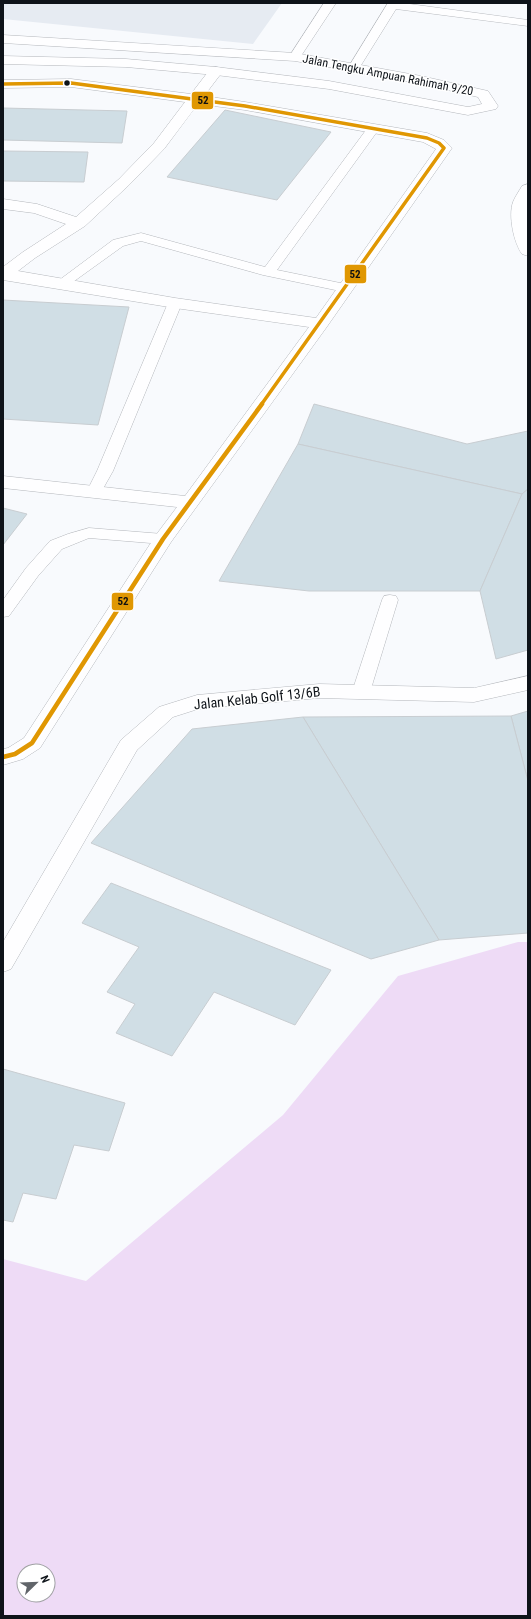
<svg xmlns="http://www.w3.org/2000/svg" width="531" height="1619" font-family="'Roboto Condensed',sans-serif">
  <rect width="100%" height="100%" fill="#f8fafd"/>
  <polygon fill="#e6ebf2" points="3,3 282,3 253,44 3,19"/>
  <path fill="#eedbf6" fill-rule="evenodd" d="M518,942H528V1616H3V1259L86,1281L283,1115L398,976ZM24,1571H48V1595H24Z"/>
  <g fill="#d0dee5" stroke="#c8cdd1">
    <polygon points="3,108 127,111 122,143 3,140"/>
    <polygon points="225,110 331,132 277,200 167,177"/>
    <polygon points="3,151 88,152 84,182 3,181"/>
    <polygon points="3,300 129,307 98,425 3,419"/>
    <polygon points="314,404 467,444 528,431 528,489 522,494 298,444"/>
    <polygon points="298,444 522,494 480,591 309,591 219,581"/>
    <polygon points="528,489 528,650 496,659 480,591 522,494"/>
    <polygon points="3,508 27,514 3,545"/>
    <polygon points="528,711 528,781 511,716"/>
    <polygon points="511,716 528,781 528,933 439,940 303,717"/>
    <polygon points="303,717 439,940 371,959 91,843 192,729"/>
    <polygon points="111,883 331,970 295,1025 214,992 172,1056 116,1033 135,1004 107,992 139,947 82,923"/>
    <polygon points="3,1069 125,1103 109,1151 74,1145 56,1199 23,1193 13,1222 3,1220"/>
  </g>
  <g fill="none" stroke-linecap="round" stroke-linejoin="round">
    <g stroke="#b4b7bc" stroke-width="1">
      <g id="lane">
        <polygon points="324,3 336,3 299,59 291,59 289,57"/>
        <polygon points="388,3 402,3 528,20 528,26 396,9 358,70 350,70 348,68"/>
        <polygon points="373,125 377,126 379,129 277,270 350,285 352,288 350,291 345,292 263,275 141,241 123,246 66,287 56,287 54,284 113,240 141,233 265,267 369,126"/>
        <polygon points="175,299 180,300 182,303 113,471 100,494 95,496 90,494 87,491 97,471 168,303 170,300"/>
        <polygon points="89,528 163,534 169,536 171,539 169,542 163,544 89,538 62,549 38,576 9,616 3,617 3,600 26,568 50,541 68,534"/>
        <polygon points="390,595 396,596 398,600 370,692 367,696 361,698 355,696 352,692 382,600 384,596"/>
      </g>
    </g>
    <g stroke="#b4b7bc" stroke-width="1">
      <g id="street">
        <path d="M216,67L221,68L223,71L204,96L245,102L427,133L444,140L452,148L326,328L171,542L40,748L23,759L3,765V749L8,748L24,738L156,535L177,507L3,488V476L185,496L309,327L175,308L3,280V267L23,252L66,224L34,213L3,209V199L37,204L76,217L119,179L154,143L185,102L71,87L3,88V80L71,79L191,94L211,68ZM198,104L245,110L423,142L436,149L316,318L175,298L18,271L35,258L85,226L129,185L164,149Z"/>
        <path d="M528,184V256L522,254C514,243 508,216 513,202C515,197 519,191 522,186Z"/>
        <polygon points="528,676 528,690 474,702 319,698 198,709 173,717 137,750 11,969 3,972 3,942 118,745 121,740 159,707 197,695 319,684 474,688"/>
      </g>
    </g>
    <g stroke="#b4b7bc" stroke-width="1">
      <polygon id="secondary" points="3,35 295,53 421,76 488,91 498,106 496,109 468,115 329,89 216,75 126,67 3,64 3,56 126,59 216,67 329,81 468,107 482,104 478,97 421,84 295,61 3,43"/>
    </g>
    <use href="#lane" fill="#fefeff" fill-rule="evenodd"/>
    <use href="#street" fill="#fefeff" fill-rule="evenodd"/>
    <use href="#secondary" fill="#fefeff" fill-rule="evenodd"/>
    <g stroke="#fff" stroke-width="5.5">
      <polyline id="bus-1-far1" points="3,84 71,83 245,106 427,138 439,143 444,148 261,405"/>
    </g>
    <g stroke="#fff" stroke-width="8">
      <polyline id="bus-1" points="3,757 15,754 32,743 163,539 262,404"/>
    </g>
    <use href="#bus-1-far1" stroke="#e09702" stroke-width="3.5"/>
    <use href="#bus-1" stroke="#e09702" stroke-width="4.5"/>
  </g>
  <circle fill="#0e1319" stroke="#fff" stroke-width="1.5" cx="67" cy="83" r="3.5"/>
  <g text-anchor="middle" stroke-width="3" stroke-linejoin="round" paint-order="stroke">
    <g font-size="12" fill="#0e1319" stroke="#fff">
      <text transform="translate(388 75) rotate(11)" y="4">Jalan Tengku Ampuan Rahimah 9/20</text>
    </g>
    <g font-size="14" fill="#0e1319" stroke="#fff">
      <text transform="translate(257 698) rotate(-6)" y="5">Jalan Kelab Golf 13/6B</text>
    </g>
  </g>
  <g stroke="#fff" stroke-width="1.5">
    <rect x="191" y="91" width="23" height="19" rx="4" fill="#e09702"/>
    <rect x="344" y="264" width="23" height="20" rx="4" fill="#e09702"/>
    <rect x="111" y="592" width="23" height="19" rx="4" fill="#e09702"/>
  </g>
  <g font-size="11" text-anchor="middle" font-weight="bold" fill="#111">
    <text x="203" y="104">52</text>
    <text x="355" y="278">52</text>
    <text x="123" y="605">52</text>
  </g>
  <rect width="531" height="1619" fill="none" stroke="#0e1319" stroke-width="8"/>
  <g transform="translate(36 1583) rotate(67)"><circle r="19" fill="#ffffff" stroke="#9fa1a3"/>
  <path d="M0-3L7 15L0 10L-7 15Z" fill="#606469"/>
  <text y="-6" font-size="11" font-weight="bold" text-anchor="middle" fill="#0e1319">N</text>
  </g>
</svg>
